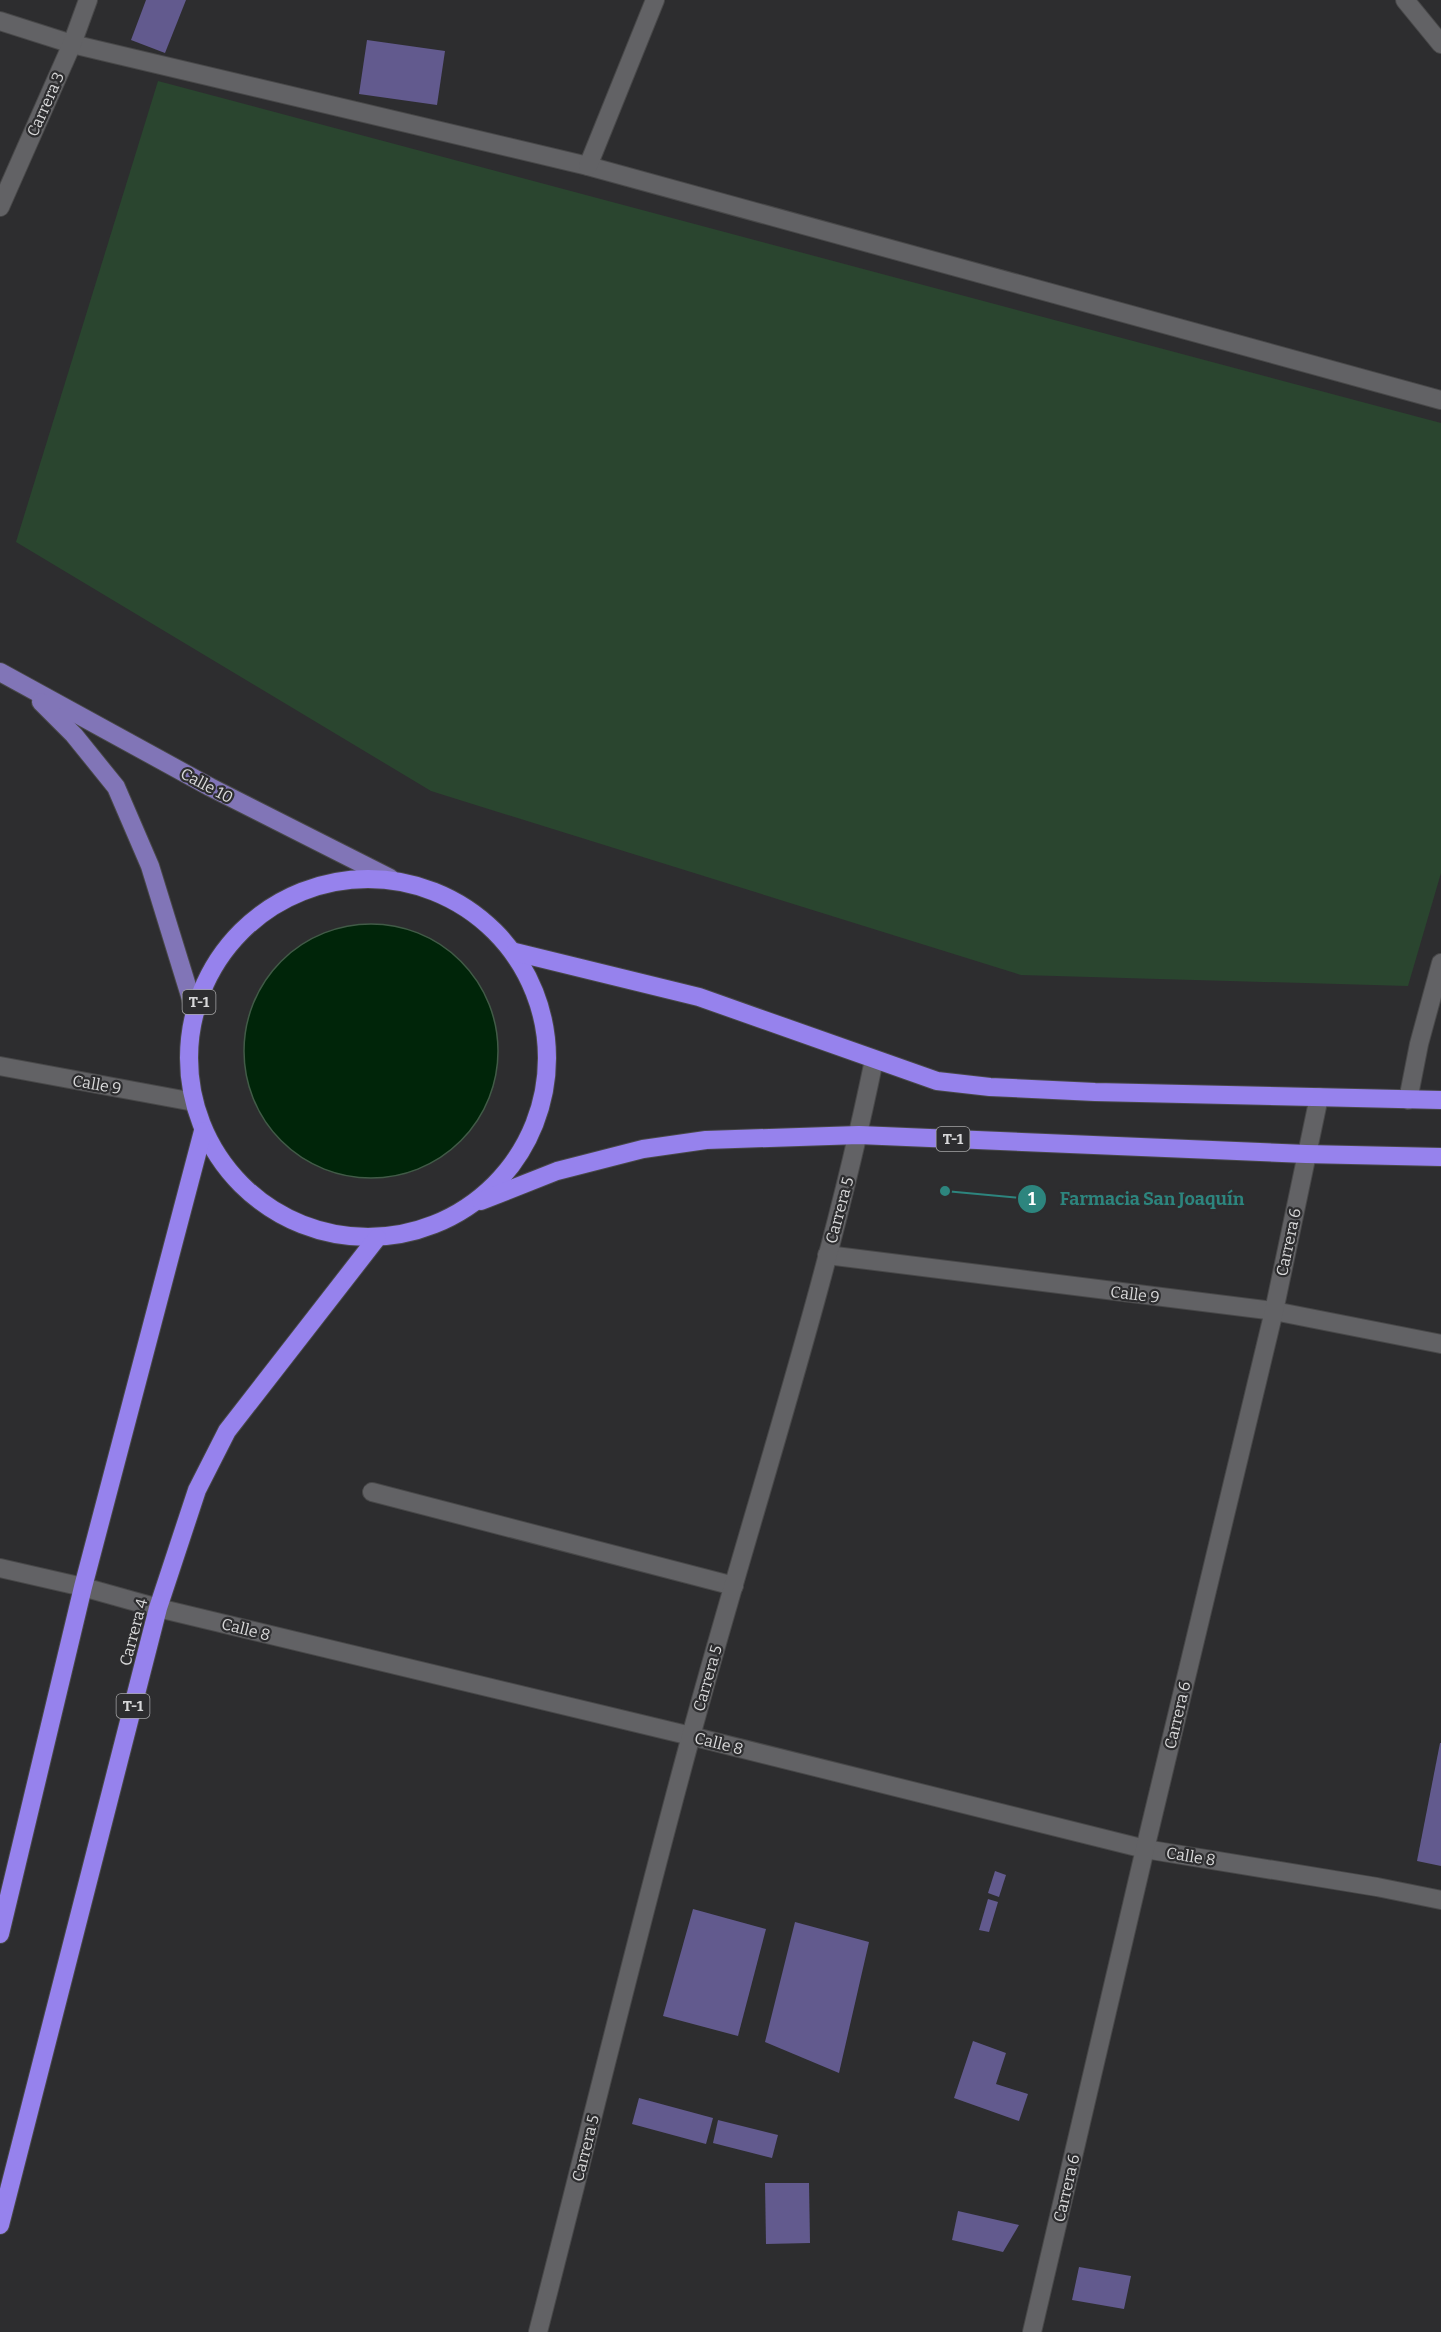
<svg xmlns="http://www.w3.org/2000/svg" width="1441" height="2332" font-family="Bitter,serif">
  <rect width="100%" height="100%" fill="#2d2d2f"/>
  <polygon fill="#2a452f" points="158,81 1441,423 1441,873 1408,986 1021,975 431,791 16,542"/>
  <circle fill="#002509" stroke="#415b47" stroke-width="1.5" cx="371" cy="1051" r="127"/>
  <g fill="#625a8e">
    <polygon points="146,0 186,0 165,53 131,40"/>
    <polygon points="367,40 445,51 437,105 359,94"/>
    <polygon points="1440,1743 1441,1743 1441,1866 1417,1861"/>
    <polygon points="995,1871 1006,1875 999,1897 988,1893"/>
    <polygon points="988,1899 998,1902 989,1932 979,1930"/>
    <polygon points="693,1909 766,1929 738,2036 663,2016"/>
    <polygon points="795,1922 869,1942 839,2073 765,2042"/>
    <polygon points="973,2041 1006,2053 996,2084 1028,2094 1019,2121 954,2098"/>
    <polygon points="639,2098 713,2118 706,2144 632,2124"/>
    <polygon points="718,2120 778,2135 772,2158 713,2143"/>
    <polygon points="765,2183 809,2183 810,2243 766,2244"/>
    <polygon points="958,2211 1019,2225 1003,2252 952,2240"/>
    <polygon points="1079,2267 1131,2276 1124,2309 1072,2300"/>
  </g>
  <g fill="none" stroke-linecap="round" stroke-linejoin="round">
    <g stroke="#484849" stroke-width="20">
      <polyline id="lane" points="372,1492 734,1586"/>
    </g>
    <g stroke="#484849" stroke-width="20">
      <g id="street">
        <polyline points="1405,0 1441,44"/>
        <polyline points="0,21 72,44 588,166 1441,400"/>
        <polyline points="588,166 655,0"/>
        <polyline points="0,207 72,44 88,0"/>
        <polyline points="0,1066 194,1102"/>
        <polyline points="1408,1100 1419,1044 1441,963"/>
        <polyline points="827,1255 1274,1311 1441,1344"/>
        <polyline points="0,1568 83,1587 158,1608 691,1736 1145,1849 1377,1887 1441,1900"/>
        <path d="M538,2332C589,2134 637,1934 691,1736C752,1511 827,1289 874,1060"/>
        <polyline points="1032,2332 1145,1849 1274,1311 1319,1097"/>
      </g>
    </g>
    <g stroke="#484849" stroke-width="20">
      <g id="primary">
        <polyline points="0,672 210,787 390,878"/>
        <polyline points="41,702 74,735 116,787 150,866 195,1012"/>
      </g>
    </g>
    <g stroke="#484849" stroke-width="20">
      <g id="highway">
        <circle cx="368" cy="1058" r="179"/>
        <polyline points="515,952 699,997 937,1081 990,1087 1095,1092 1441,1100"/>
        <polyline points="481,1201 557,1171 643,1149 706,1140 859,1135 1306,1154 1441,1157"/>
        <polyline points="0,1934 83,1587 203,1131"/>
        <polyline points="0,2225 158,1608 197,1490 227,1431 377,1238"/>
      </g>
    </g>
    <use href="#lane" stroke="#626265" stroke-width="18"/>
    <use href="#street" stroke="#626265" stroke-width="18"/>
    <use href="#primary" stroke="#8175b7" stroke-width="18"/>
    <use href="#highway" stroke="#9682ed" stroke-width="18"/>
  </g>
  <g text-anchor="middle" stroke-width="4.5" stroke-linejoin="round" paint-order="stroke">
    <g fill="#2d2d2f" stroke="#a5a5a6" stroke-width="1.5">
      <rect x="182.5" y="990" width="33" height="24" rx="4.5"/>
      <rect x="936.5" y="1127" width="33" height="24" rx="4.5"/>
      <rect x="116.5" y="1694" width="33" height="24" rx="4.5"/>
    </g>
    <g font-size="15" font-weight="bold" fill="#d8d8d9">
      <text x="199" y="1007">T-1</text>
      <text x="953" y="1144">T-1</text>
      <text x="133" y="1711">T-1</text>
    </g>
    <g font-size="16" fill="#d8d8d9" stroke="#2d2d2f">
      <text transform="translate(45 104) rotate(-66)" y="6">Carrera 3</text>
      <text transform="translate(207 785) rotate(28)" y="6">Calle 10</text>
      <text transform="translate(97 1084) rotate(10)" y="6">Calle 9</text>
      <text transform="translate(839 1210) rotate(-75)" y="6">Carrera 5</text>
      <text transform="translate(1288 1242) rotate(-78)" y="6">Carrera 6</text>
      <text transform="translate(1135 1294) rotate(7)" y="6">Calle 9</text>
      <text transform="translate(246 1629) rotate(14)" y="6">Calle 8</text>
      <text transform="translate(133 1632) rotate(-75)" y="6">Carrera 4</text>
      <text transform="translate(707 1678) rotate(-74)" y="6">Carrera 5</text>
      <text transform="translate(1177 1715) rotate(-77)" y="6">Carrera 6</text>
      <text transform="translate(719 1743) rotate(14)" y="6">Calle 8</text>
      <text transform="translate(1191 1856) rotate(9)" y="6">Calle 8</text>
      <text transform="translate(585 2148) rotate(-76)" y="6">Carrera 5</text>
      <text transform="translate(1066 2188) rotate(-77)" y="6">Carrera 6</text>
    </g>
  </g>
  <path fill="none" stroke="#2d857e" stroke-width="2" d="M945 1191L1032 1199"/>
  <g fill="#2d857e" stroke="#2d2d2f" stroke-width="2">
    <circle cx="945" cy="1191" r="6"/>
    <circle cx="1032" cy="1199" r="15"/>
  </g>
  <g font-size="18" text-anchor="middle" font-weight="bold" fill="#fff">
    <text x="1032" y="1205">1</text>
  </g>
  <g font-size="18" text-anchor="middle" font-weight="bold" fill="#2d857e" stroke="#2d2d2f" stroke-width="4.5" stroke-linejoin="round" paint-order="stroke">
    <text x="1152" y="1205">Farmacia San Joaquín</text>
  </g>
</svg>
